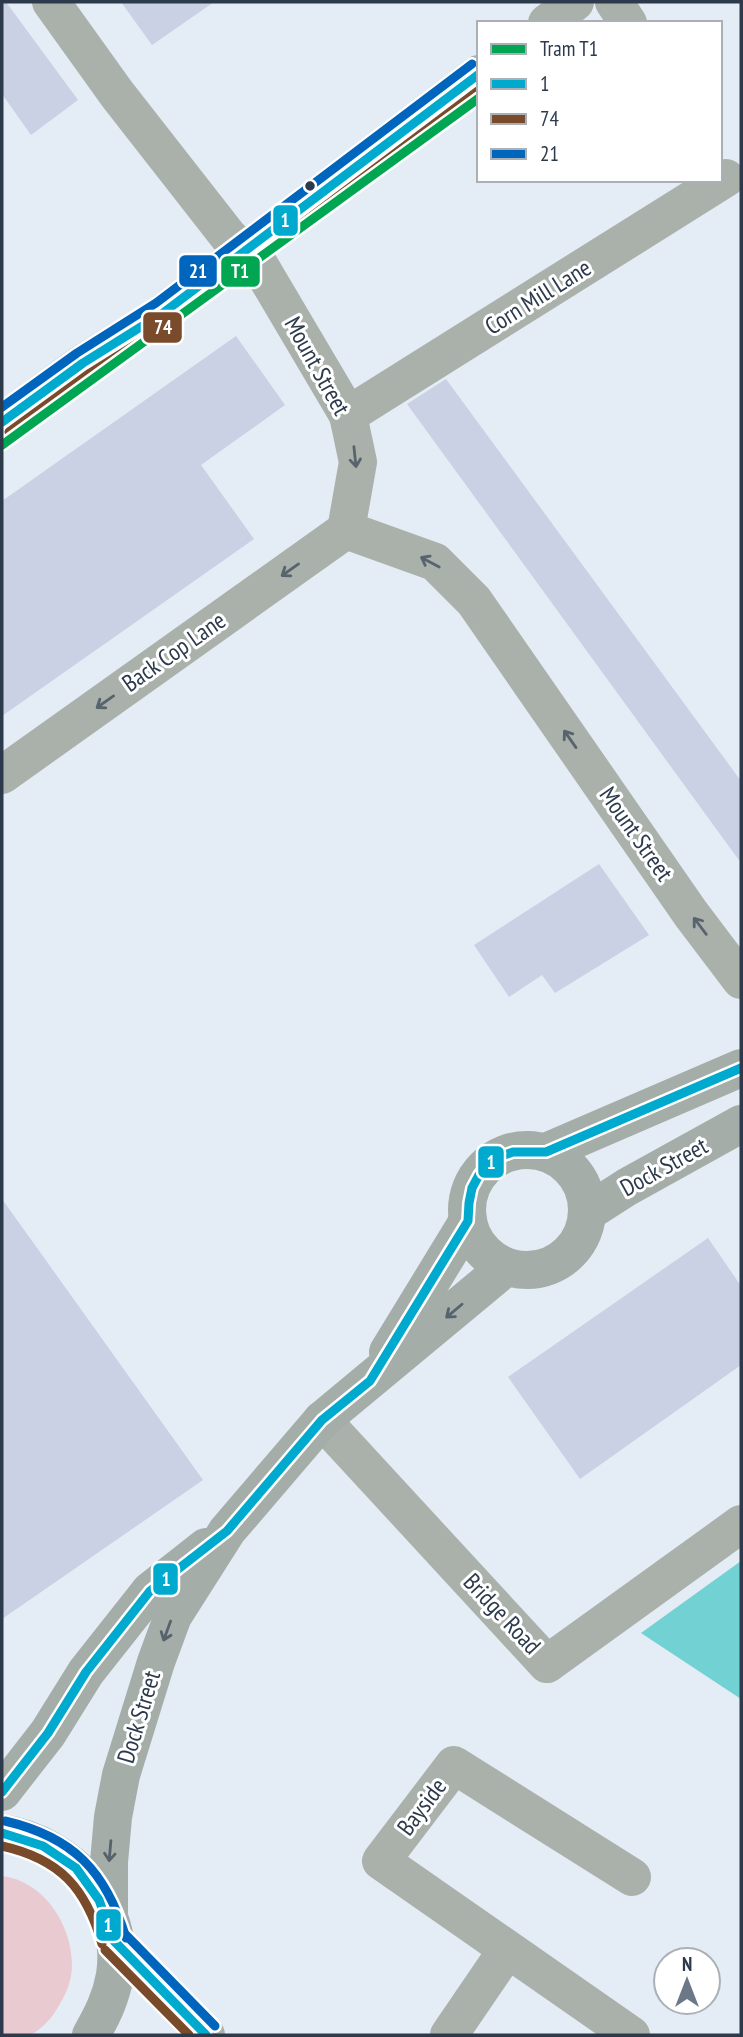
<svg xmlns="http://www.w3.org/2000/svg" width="743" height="2037" font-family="'PT Sans Narrow',sans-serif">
  <rect width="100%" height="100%" fill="#e4ecf5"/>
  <path fill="#eacad1" d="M2,1876C44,1881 72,1925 72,1965C72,1984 63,2000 53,2015C48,2022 37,2033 29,2035C21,2037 10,2035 2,2035Z"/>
  <polygon fill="#71d1d3" points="741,1561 741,1699 641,1633"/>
  <g fill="#cad1e4">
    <polygon points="2,2 6,2 78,100 31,135 2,94"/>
    <polygon points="121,2 214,2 152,45"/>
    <polygon points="236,336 285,405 201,465 254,539 2,716 2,501"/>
    <polygon points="446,379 741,781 741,863 407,404"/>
    <polygon points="599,864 649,935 555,993 542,975 509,997 474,945"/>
    <polygon points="2,1199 203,1480 2,1619"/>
    <polygon points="708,1238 741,1286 741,1365 580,1479 508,1377"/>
  </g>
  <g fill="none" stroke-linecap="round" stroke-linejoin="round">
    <g stroke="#aab1ab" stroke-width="38">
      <polyline points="51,2 117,94 228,236 243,251 257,261 348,415 358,462 346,530"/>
      <polyline points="614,2 628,23"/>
      <polyline points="547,23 575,2"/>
      <polyline points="348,415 726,178"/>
      <polyline points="2,422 83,363 163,313 479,74"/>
      <polyline points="346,530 435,562 474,601 691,914 741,980"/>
      <polyline points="2,775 346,530"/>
      <polyline points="322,1420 547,1664 741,1524"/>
      <polyline points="114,1941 206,2035"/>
      <polyline points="449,2035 507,1950"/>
      <polyline points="631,2035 381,1861 454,1765 632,1877"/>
    </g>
    <g stroke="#a4ada8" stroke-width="38">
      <circle cx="527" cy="1210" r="60"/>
      <polyline points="546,1152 741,1068"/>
      <polyline points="588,1212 627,1187 741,1124"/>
      <polyline points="388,1352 468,1221"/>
      <polyline points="2,1792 48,1733 86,1672 150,1591 206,1547"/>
      <path d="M2,1833C69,1844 126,1903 115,1975C111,1998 102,2016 91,2035"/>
      <polyline points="109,1920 109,1862 113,1817 121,1775 156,1662 173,1616 227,1531 322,1420 506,1267"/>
    </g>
    <g stroke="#fff" stroke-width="14">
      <g id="bus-1">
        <polyline points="2,422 83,363 163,313 479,74"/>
        <polyline points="2,1792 48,1733 86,1672 150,1591 227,1531 322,1420 370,1381 468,1221 469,1203 472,1188 479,1175 488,1164 499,1157 513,1152 546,1152 741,1068"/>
        <polyline points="2,1833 43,1846 76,1868 99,1900 114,1941 206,2035"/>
      </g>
    </g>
    <g stroke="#fff" stroke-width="14">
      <g id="bus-2">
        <polyline points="9,432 90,373 170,323 479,90"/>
        <path d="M2,1846C60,1859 86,1888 102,1944"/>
        <polyline points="105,1950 189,2035"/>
      </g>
    </g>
    <g stroke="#fff" stroke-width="14">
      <g id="bus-3">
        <polyline points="2,407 77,353 156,303 472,64"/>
        <path d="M5,1821C73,1837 106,1871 126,1938"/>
        <polyline points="123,1932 215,2026"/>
      </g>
    </g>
    <use href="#bus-1" stroke="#00a9ce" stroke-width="9"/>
    <use href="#bus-2" stroke="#7a4b2a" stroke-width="9"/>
    <use href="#bus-3" stroke="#0065bd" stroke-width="9"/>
    <g stroke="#fff" stroke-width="14">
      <polyline id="tram-1" points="2,445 479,98"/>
    </g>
    <use href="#tram-1" stroke="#00a651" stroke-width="9"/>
  </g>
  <defs><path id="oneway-shaft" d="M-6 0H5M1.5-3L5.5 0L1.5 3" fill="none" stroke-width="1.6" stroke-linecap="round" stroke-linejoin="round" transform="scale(1.75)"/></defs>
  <g stroke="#58646d">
    <use href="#oneway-shaft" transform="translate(355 457) rotate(84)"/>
    <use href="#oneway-shaft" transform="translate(430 562) rotate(-152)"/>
    <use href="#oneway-shaft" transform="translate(290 570) rotate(145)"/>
    <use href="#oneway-shaft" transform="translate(105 702) rotate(145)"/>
    <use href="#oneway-shaft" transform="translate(570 739) rotate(-125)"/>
    <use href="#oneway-shaft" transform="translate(700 926) rotate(-127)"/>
  </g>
  <g stroke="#56626c">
    <use href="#oneway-shaft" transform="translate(454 1311) rotate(140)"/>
    <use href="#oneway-shaft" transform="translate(167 1631) rotate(110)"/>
    <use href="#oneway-shaft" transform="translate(110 1851) rotate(95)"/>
  </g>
  <circle fill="#2c3a4c" stroke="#fff" stroke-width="2.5" cx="310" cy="186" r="6"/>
  <g text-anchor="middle" stroke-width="6" stroke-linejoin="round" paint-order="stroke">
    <g font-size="24" fill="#2c3a4c" stroke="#fff">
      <text transform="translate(538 297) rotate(-32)" y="8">Corn Mill Lane</text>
      <text transform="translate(317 366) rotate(61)" y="8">Mount Street</text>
      <text transform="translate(174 652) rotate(-35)" y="8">Back Cop Lane</text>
      <text transform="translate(636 834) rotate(55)" y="8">Mount Street</text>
      <text transform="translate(664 1167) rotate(-29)" y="8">Dock Street</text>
      <text transform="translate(502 1614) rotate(47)" y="8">Bridge Road</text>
      <text transform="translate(139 1717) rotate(-73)" y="8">Dock Street</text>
      <text transform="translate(422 1807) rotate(-53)" y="8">Bayside</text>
    </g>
  </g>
  <g stroke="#fff" stroke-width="2.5">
    <rect x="272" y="204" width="27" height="33" rx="7" fill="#00a9ce"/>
    <rect x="178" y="254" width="40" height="34" rx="7" fill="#0065bd"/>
    <rect x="220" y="255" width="41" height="33" rx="7" fill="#00a651"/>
    <rect x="142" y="311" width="41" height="33" rx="7" fill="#7a4b2a"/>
    <rect x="477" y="1145" width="28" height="34" rx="7" fill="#00a9ce"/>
    <rect x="152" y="1562" width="27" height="34" rx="7" fill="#00a9ce"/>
    <rect x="95" y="1908" width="27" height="34" rx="7" fill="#00a9ce"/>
  </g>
  <g font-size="19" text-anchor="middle" font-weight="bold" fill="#fff">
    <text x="285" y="227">1</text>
    <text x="198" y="278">21</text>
    <text x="240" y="278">T1</text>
    <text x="163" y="334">74</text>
    <text x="491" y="1169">1</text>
    <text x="166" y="1586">1</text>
    <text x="108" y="1932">1</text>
  </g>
  <rect width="743" height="2037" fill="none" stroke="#2c3a4c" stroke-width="7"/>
  <rect x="477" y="21" width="245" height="161" fill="#ffffff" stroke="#abb0b7" stroke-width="2"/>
  <rect x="491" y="44" width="35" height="10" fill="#00a651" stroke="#abb0b7" stroke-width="2"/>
  <text x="540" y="56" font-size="21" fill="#2c3a4c">Tram T1</text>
  <rect x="491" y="79" width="35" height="10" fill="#00a9ce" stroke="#abb0b7" stroke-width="2"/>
  <text x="540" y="91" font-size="21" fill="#2c3a4c">1</text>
  <rect x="491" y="114" width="35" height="10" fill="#7a4b2a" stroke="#abb0b7" stroke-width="2"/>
  <text x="540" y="126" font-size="21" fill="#2c3a4c">74</text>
  <rect x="491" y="149" width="35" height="10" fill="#0065bd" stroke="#abb0b7" stroke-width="2"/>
  <text x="540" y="161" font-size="21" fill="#2c3a4c">21</text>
  <g transform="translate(687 1981)"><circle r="33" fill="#ffffff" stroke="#abb0b7" stroke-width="2"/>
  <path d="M0-5L12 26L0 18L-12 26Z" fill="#6c7887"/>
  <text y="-10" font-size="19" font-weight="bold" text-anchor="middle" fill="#2c3a4c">N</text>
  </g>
</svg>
